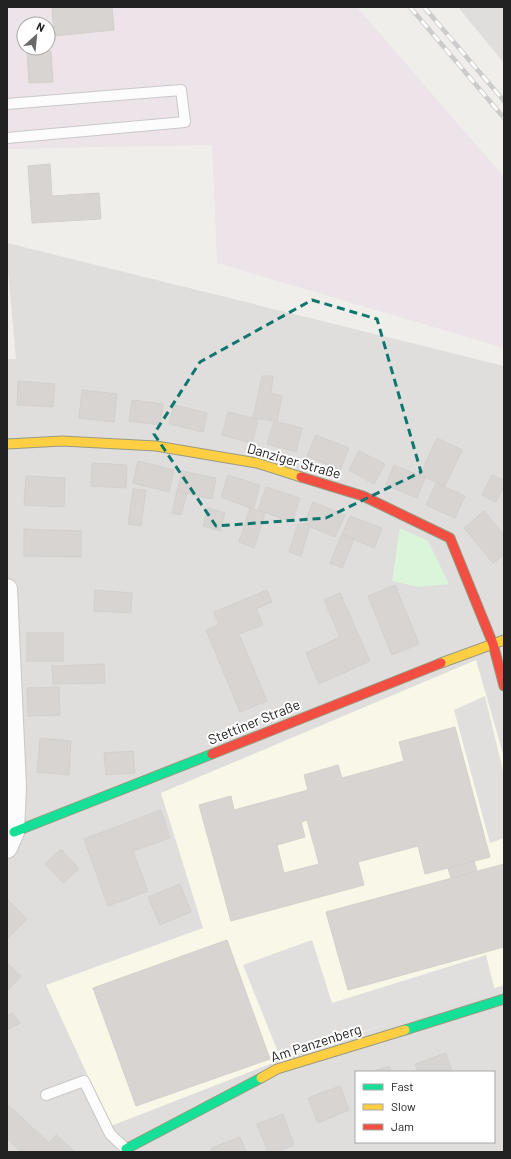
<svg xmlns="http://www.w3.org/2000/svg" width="511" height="1159" font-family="Barlow,sans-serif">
  <rect width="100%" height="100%" fill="#f0eeeb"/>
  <g fill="#dfdedc" fill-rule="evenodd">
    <polygon points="458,7 504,7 504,63"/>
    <path d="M7,243L504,366V1152H7V359H16L7,259ZM356,1072H494V1142H356Z"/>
  </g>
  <path fill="#ede4e9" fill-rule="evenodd" d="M7,7H357L504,177V348L217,263L212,145L7,149ZM24,24H48V48H24Z"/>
  <polygon fill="#f8f7e8" points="476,660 504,757 504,985 283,1059 111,1126 46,985 203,928 161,793"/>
  <polygon fill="#daf5da" points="400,528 428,541 449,584 418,587 392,581"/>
  <g fill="#e0dfde">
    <polygon points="485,696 504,775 504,838 490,843 454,710"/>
    <polygon points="312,940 332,1003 486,955 495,991 280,1057 243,965"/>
  </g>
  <g fill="#d7d4d2" stroke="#d3d0cc" fill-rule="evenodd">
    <polygon points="52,7 112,7 114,30 54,36"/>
    <polygon points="51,51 53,82 29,83 27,52"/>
    <polygon points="50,164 52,196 99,193 101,219 32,223 28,166"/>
    <polygon points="262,376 273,376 271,393 282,396 277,421 253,418"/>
    <polygon points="18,381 55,384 53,407 17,405"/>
    <polygon points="82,390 117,394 114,422 79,418"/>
    <polygon points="132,400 163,404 160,425 129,421"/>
    <polygon points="174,405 207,413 203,432 169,424"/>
    <polygon points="228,412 253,418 258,420 252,443 222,435"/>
    <polygon points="274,421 302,428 296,452 267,444"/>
    <polygon points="316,435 349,448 340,470 307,456"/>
    <polygon points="437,438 462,450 445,486 420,475"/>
    <polygon points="359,451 385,464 374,484 349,470"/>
    <polygon points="138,461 174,470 169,492 133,483"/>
    <polygon points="92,463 127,465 126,488 91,486"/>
    <polygon points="394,465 425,478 417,498 386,485"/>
    <polygon points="182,471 216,478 212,499 177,491"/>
    <polygon points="228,475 260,485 254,507 250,508 221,497"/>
    <polygon points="492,475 504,480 504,486 496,502 482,495"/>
    <polygon points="26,476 65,478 64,507 24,505"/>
    <polygon points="436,483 465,496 455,518 426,505"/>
    <polygon points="266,487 300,498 292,522 258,510"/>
    <polygon points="133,489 146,490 141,526 128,524"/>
    <polygon points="177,491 187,494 181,515 172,513"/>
    <polygon points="313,502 345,515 335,537 304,524"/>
    <polygon points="208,508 225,513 220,531 203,526"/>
    <polygon points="250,508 265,513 254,548 239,542"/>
    <polygon points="484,511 504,535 504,555 493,563 464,528"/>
    <polygon points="350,516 382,528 374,548 342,534"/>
    <polygon points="298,524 304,524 310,525 301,556 289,552"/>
    <polygon points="24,529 81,531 81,557 24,556"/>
    <polygon points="342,534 354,539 342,568 330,563"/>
    <polygon points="395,585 419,644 392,655 368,596"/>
    <polygon points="95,590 132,593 131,613 94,611"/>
    <polygon points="267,590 272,602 256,609 263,625 239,634 267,701 240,712 206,630 219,625 214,612"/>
    <polygon points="340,593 370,661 319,684 306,653 340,637 324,600"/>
    <rect x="27" y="633" width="36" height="28"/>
    <polygon points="104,664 105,683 53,684 52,666"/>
    <polygon points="59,687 60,715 28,716 27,688"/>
    <path d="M455,727L490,857L425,874L418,846L358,862L364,885L231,921L199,805L231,796L234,810L308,790L304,775L338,765L342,778L404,761L399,742ZM307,820L319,864L284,873L277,845L305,837L301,822Z"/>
    <polygon points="40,738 71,741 69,775 37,772"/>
    <polygon points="133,751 135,773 106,775 104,753"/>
    <polygon points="161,810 170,838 133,851 148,891 108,906 84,839"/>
    <polygon points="61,849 79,869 63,883 45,864"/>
    <polygon points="474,861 477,871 451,878 448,868"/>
    <polygon points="504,864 504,947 348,990 326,912"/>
    <polygon points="180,884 191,912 160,925 148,897"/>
    <polygon points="7,899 27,919 7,939"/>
    <polygon points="227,940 270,1059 136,1106 93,988"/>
    <polygon points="8,964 21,976 7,991 7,965"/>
    <polygon points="12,1013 20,1023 7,1030 7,1016"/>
    <polygon points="446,1053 452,1072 418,1072 415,1064"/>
    <polygon points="389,1066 391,1072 372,1072"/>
    <polygon points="340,1086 349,1110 318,1123 308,1098"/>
    <polygon points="7,1104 49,1143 56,1135 75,1152 21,1152 7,1139"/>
    <polygon points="283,1114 294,1145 276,1152 268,1152 257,1124"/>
    <polygon points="240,1137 246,1152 213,1152 211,1148"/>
  </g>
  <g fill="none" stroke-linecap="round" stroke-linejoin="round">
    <g stroke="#c9c8c7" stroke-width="12">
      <g id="lane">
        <polyline points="7,104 181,90 185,122 7,138"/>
        <polyline points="46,1095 84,1081 110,1134 126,1149"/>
      </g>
    </g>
    <g stroke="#c9c8c7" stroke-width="22">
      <polyline id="street" points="7,589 16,787 14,832 7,848"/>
    </g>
    <g stroke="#999a82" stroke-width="11">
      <g id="fast">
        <polyline points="14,832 212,754"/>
        <polyline points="405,1030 504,999"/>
        <polyline points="126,1149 261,1078"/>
      </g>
    </g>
    <g stroke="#999a82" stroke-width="11">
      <g id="slow">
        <polyline points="7,444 62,441 156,446 257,463 301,477"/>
        <polyline points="441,663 504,640"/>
        <polyline points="261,1078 277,1069 405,1030"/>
      </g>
    </g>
    <g stroke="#999a82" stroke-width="11">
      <g id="jam">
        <polyline points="301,477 363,496 450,538 493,644 504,686"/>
        <polyline points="212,754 441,663"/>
      </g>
    </g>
    <use href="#lane" stroke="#fdfcfc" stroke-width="10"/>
    <use href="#street" stroke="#fdfcfc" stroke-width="20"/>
    <use href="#fast" stroke="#16e098" stroke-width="9"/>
    <use href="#slow" stroke="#ffcf43" stroke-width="9"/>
    <use href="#jam" stroke="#f24e42" stroke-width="9"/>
    <g stroke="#ccc" stroke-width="4.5">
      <g id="rail">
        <polyline points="410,7 504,118"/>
        <polyline points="424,7 504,101"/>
      </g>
    </g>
    <use href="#rail" stroke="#fff" stroke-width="3" stroke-dasharray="9" stroke-linecap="butt"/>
  </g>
  <path fill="none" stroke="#0f766e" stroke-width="3" stroke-dasharray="8 5" stroke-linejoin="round" d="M312,300L377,319L421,472L326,518L216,526L154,434L200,362Z"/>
  <g text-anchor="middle" stroke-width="4" stroke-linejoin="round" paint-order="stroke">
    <g font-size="14" fill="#222" stroke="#fff">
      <text transform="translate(294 461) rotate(16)" y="5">Danziger Straße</text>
      <text transform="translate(254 722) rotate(-22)" y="5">Stettiner Straße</text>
      <text transform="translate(316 1043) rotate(-18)" y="5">Am Panzenberg</text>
    </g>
  </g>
  <rect width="511" height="1159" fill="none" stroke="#222222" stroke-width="16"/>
  <rect x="355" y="1071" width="140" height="72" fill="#ffffff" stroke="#a7a7a7"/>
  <rect x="363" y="1084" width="20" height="6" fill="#16e098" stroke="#a7a7a7"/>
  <text x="391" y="1091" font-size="12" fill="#222222">Fast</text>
  <rect x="363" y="1104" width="20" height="6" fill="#ffcf43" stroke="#a7a7a7"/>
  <text x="391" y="1111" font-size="12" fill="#222222">Slow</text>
  <rect x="363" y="1124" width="20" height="6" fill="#f24e42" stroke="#a7a7a7"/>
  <text x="391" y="1131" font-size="12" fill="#222222">Jam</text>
  <g transform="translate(36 36) rotate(27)"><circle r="19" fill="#ffffff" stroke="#a7a7a7"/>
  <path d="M0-3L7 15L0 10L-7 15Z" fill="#6a6968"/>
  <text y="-6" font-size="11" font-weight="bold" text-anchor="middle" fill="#222222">N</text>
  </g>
</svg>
